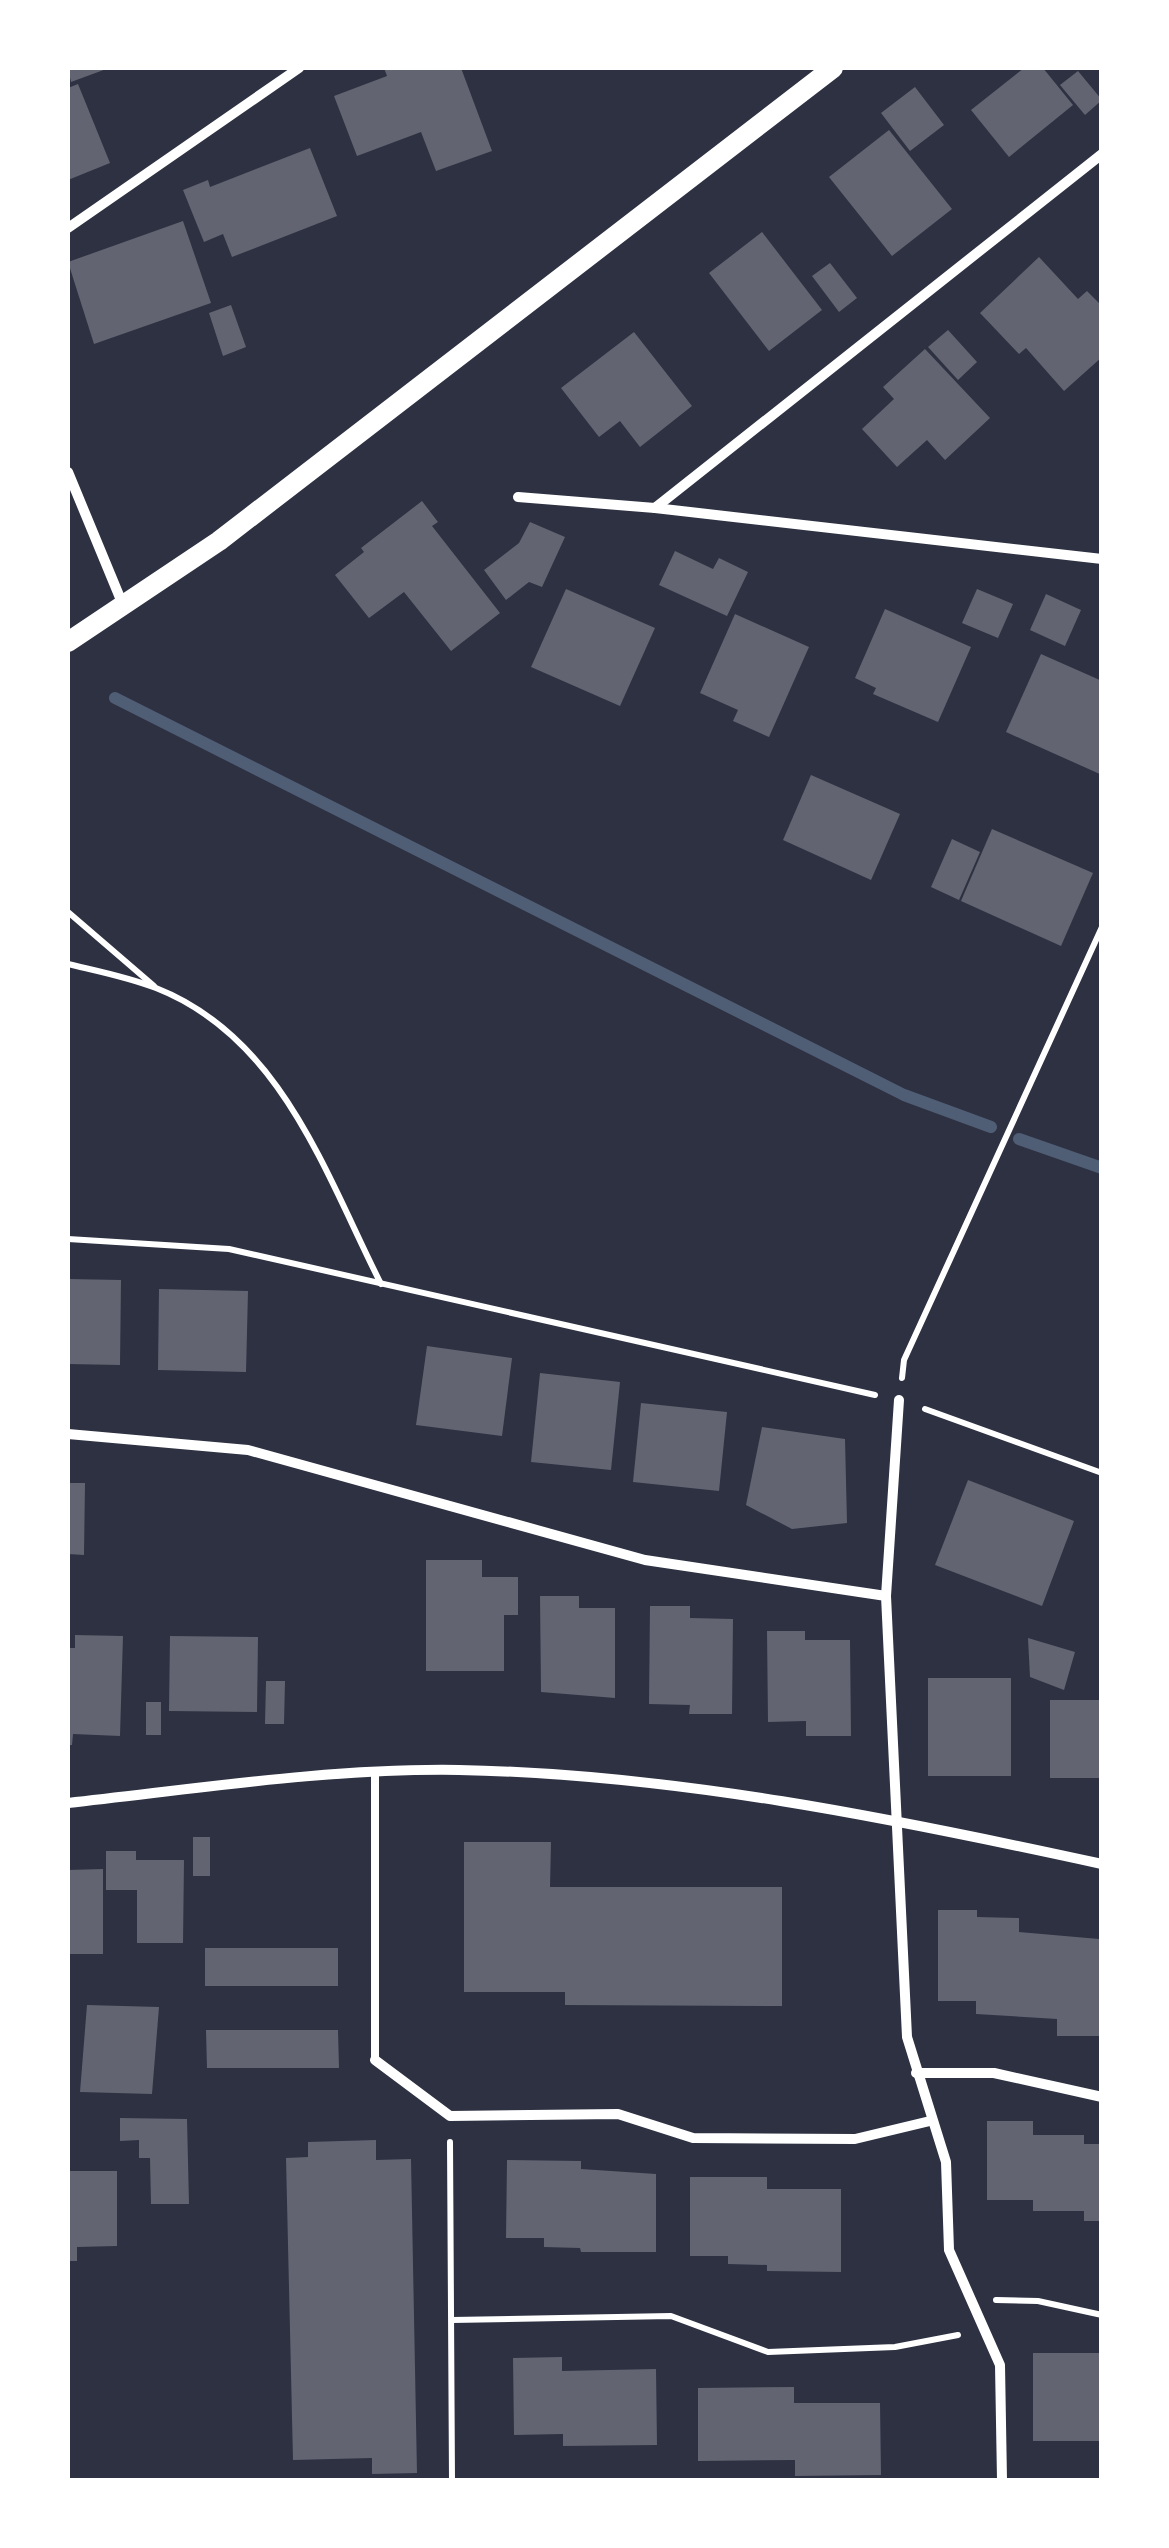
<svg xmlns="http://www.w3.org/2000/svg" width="1169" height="2548" font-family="Lato,sans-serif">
  <rect width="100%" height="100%" fill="#2d3142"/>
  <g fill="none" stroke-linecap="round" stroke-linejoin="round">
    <g stroke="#4f5d75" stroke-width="12">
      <polyline points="115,698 904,1095 991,1127"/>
      <polyline points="1019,1139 1102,1168"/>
    </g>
  </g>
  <g fill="#626471">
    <polygon points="68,68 109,68 71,82"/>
    <polygon points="384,68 461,68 492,151 436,171 421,132 357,156 334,96 387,76"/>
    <polygon points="1024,68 1043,68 1073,105 1009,157 971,110"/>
    <polygon points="1078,71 1102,100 1085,115 1060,85"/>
    <polygon points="78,84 110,163 68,180 68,88"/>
    <polygon points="915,87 944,125 910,151 881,113"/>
    <polygon points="889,130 952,209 892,256 829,177"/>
    <polygon points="310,148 337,216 232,257 223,234 204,242 183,190 208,180 210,187"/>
    <polygon points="183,221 211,303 94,344 68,262"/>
    <polygon points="762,232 822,310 769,351 709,273"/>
    <polygon points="1039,257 1078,299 1087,291 1102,306 1102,357 1064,391 1026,348 1019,354 980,313"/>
    <polygon points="830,263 857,298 839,312 812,276"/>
    <polygon points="231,305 246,347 223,356 209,313"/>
    <polygon points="948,330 977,362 958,380 928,347"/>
    <polygon points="634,332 692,406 640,447 620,421 599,437 561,388"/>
    <polygon points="925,349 990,418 945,460 927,440 897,467 862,429 894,399 883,387"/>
    <polygon points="422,501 438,522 432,526 500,613 451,651 404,592 369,618 335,575 364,552 361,548"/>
    <polygon points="530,522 565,537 542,587 529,582 506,600 484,570 519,543"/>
    <polygon points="675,551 713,569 719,558 748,572 727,616 659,585"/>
    <polygon points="566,589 655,628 620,706 531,667"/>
    <polygon points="977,589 1013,604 998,638 962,623"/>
    <polygon points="1046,594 1081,610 1065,646 1030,630"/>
    <polygon points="885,609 971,647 938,722 873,694 876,688 855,678"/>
    <polygon points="735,614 809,647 769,737 733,721 738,710 700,693"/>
    <polygon points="1041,654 1102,681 1102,775 1006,732"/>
    <polygon points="811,775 900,814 871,880 783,840"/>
    <polygon points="992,829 1093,873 1061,946 961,901"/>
    <polygon points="952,839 980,852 959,900 931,887"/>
    <polygon points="68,1279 121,1280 120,1365 68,1364"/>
    <polygon points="159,1289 248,1291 246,1372 158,1370"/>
    <polygon points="427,1346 512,1358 502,1436 416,1425"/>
    <polygon points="540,1373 620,1382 611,1470 531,1462"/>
    <polygon points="641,1403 727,1412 719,1491 633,1482"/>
    <polygon points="762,1427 845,1439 847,1523 792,1529 746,1505"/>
    <polygon points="968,1480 1074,1521 1042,1606 935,1565"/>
    <polygon points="68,1483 85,1483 84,1555 68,1554"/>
    <polygon points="426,1560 482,1560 482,1577 518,1577 518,1615 504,1615 504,1671 426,1671"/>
    <polygon points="540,1596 579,1596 579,1608 615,1608 615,1698 541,1692"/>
    <polygon points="650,1606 690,1606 690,1618 733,1619 732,1714 689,1714 690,1705 649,1704"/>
    <polygon points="767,1631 805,1631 805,1640 850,1640 851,1736 806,1736 806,1721 768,1722"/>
    <polygon points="75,1635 123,1636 120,1736 73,1734 72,1745 68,1745 68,1648 75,1648"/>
    <polygon points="170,1636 258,1637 257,1712 169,1711"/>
    <polygon points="1028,1638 1075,1652 1064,1690 1030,1677"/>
    <rect x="928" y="1678" width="83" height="98"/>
    <polygon points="266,1681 285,1681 284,1724 265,1724"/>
    <rect x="1050" y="1700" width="52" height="78"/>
    <rect x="146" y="1702" width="15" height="33"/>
    <rect x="193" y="1837" width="17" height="39"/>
    <polygon points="464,1842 551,1842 550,1887 782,1887 782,2006 565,2005 565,1992 464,1992"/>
    <polygon points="106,1851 136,1851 136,1860 184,1860 183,1943 137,1943 137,1890 106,1890"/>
    <polygon points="103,1869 103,1954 68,1954 68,1870"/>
    <polygon points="938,1910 977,1910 977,1917 1019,1918 1019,1932 1099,1939 1102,2036 1057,2036 1057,2019 976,2014 976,2001 938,2001"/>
    <rect x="205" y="1948" width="133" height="38"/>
    <polygon points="87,2005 159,2007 152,2094 80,2092"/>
    <polygon points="206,2030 338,2030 339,2068 207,2068"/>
    <polygon points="120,2118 187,2119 189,2204 151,2204 150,2158 139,2158 139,2140 120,2141"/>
    <polygon points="987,2121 1033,2121 1033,2135 1084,2135 1084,2144 1102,2144 1102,2221 1084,2221 1084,2211 1033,2211 1033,2200 987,2200"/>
    <polygon points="376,2140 376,2160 411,2159 417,2473 372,2474 372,2458 293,2460 286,2158 308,2157 308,2142"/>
    <polygon points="507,2160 581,2161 581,2169 656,2174 656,2252 581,2252 580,2248 544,2247 544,2238 506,2238"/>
    <polygon points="68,2171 117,2171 117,2246 77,2247 77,2261 68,2261"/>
    <polygon points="690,2177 767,2177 767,2189 841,2189 841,2272 767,2271 767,2265 728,2264 728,2256 690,2256"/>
    <rect x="1033" y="2353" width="69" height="88"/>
    <polygon points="562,2357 562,2371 656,2369 657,2445 563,2446 563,2434 514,2435 513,2358"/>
    <polygon points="794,2387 794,2403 880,2403 881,2475 795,2476 795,2460 698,2461 698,2388"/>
  </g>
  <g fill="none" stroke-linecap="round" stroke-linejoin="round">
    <g stroke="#fff" stroke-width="6">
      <polyline points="68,912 154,986"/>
      <path d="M68,964C97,971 128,977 156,988C281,1037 325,1173 381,1284"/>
      <polyline points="68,1239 229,1249 875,1395"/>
      <polyline points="902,1378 904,1360 1102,927"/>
      <polyline points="925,1409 1102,1473"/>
      <polyline points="450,2142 452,2480"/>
      <polyline points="996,2300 1038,2301 1102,2315"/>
      <polyline points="452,2320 671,2316 768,2352 895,2347 958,2335"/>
    </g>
    <polyline stroke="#fff" stroke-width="8" points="375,1774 375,2060"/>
    <g stroke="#fff" stroke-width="10">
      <polyline points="68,228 299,68"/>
      <polyline points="68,472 123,605"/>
      <polyline points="518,497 655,508 1102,154"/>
      <polyline points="655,508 1102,559"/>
      <polyline points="68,1434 248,1450 645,1560 886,1596 907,2037 946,2162 949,2250 1000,2365 1002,2480"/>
      <polyline points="886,1596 899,1400"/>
      <path d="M68,1803C196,1789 329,1768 459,1770C675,1774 891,1818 1102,1864"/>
      <polyline points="375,2060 450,2116 618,2114 693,2138 855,2139 930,2121"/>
      <polyline points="916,2073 994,2073 1102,2097"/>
    </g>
    <polyline stroke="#fff" stroke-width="20" points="68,642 219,541 833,68"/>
  </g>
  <rect width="1169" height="2548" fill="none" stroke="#ffffff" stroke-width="140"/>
</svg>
